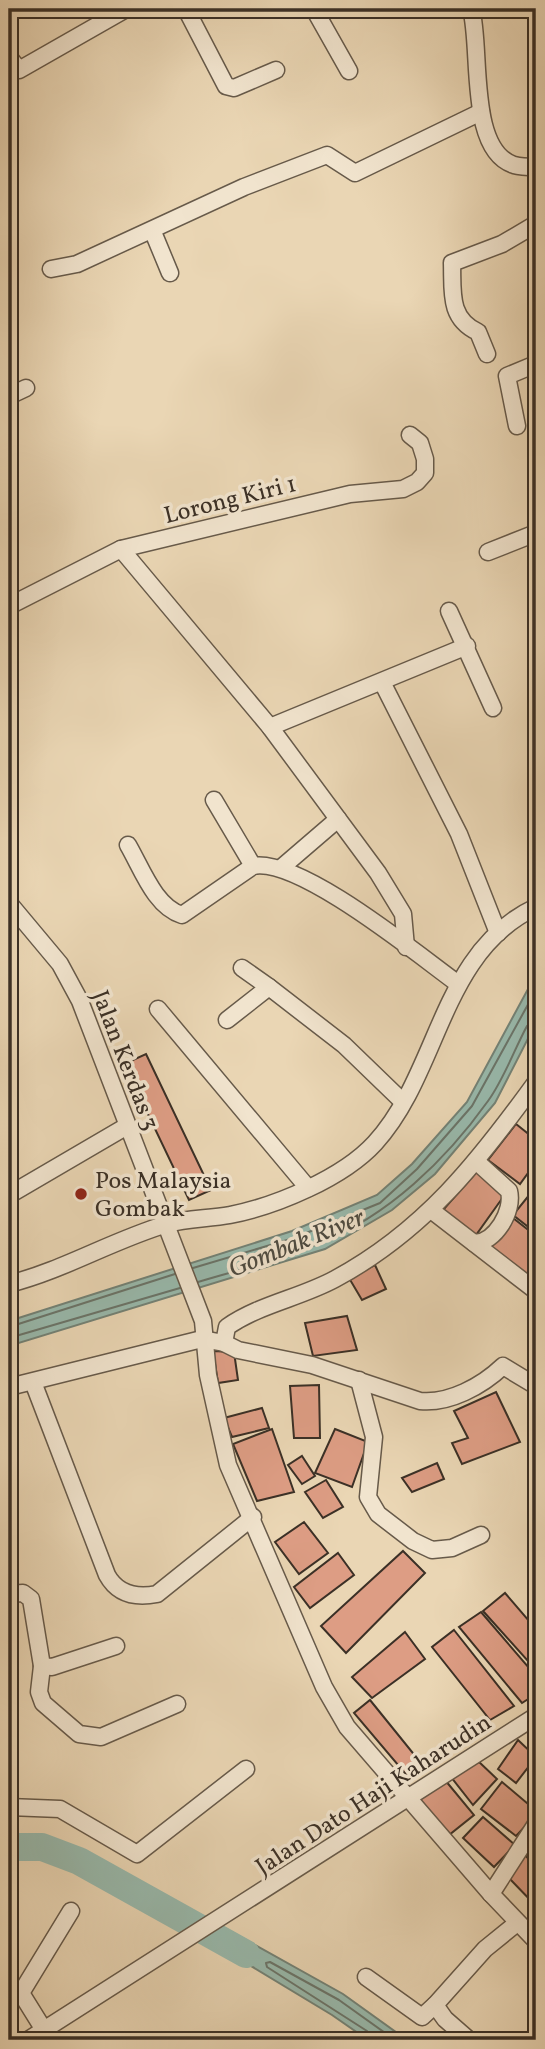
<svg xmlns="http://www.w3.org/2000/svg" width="545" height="2049" font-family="Vollkorn,serif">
  <rect width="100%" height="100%" fill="#ead6b4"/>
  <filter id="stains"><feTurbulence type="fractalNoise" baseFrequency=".00286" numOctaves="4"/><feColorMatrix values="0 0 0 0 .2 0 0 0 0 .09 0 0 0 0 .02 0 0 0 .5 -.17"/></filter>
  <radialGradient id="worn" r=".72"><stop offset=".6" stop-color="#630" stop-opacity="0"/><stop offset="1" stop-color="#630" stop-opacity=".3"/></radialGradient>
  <g fill="#98b9ac" stroke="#738276" stroke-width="2">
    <polygon points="536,980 536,1023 495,1103 435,1174 392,1210 325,1249 9,1346 9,1321 292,1231 377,1195 412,1164 467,1102 528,989"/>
    <path d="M9,1837C34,1838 55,1839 77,1853L73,1866L43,1856H9Z"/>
    <polygon points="223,1927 343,1994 407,2040 368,2040 332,2015 208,1940"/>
  </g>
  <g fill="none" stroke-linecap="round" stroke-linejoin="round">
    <g stroke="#6a7469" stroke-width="2">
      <polyline points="193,1268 294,1238 380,1203 417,1169 472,1106 536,990"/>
      <path d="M198,1282C239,1270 281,1259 320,1243C388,1216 446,1160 488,1101C504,1079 514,1050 527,1026L536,1022"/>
      <polyline points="9,1327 175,1274"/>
      <polyline points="9,1338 180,1288"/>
      <polyline points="371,2040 367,2031 267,1967 266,1963 270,1962 339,2000 395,2040"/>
    </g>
    <polyline stroke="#98b9ac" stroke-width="28" points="9,1847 42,1847 79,1861 246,1954"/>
  </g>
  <g fill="#dd9d84" stroke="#3b3026" stroke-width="2">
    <polygon points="146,1054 211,1190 189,1200 124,1064"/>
    <polygon points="516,1124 536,1140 536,1162 520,1184 488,1160"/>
    <polygon points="479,1169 506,1193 476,1235 443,1210"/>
    <polygon points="534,1189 536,1191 536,1233 513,1215"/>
    <polygon points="513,1218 536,1236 536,1284 490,1248"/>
    <polygon points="375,1265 386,1289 362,1300 349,1278"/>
    <polygon points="347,1316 357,1350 313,1356 305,1323"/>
    <polygon points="213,1351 234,1352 238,1380 218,1383"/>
    <polygon points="319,1385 320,1438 294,1438 290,1386"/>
    <polygon points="496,1392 520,1442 462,1464 452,1443 468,1438 454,1411"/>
    <polygon points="262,1408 269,1428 232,1437 224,1418"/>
    <polygon points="272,1429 294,1492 257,1501 233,1444"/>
    <polygon points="335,1429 368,1442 352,1487 315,1473"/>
    <polygon points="302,1456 315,1476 302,1484 288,1465"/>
    <polygon points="437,1463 444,1479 412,1492 402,1478"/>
    <polygon points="326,1480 343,1507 323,1518 305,1492"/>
    <polygon points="304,1522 328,1553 299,1574 275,1542"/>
    <polygon points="403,1551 425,1573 346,1653 321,1626"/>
    <polygon points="338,1553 354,1575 310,1608 294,1587"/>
    <polygon points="505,1593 536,1629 536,1670 483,1611"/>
    <polygon points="481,1612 536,1676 536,1694 522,1703 459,1627"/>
    <polygon points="454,1630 514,1706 490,1720 432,1647"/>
    <polygon points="405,1632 425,1659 372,1698 352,1677"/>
    <polygon points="370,1700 425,1768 409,1778 354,1713"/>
    <polygon points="518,1740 536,1757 516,1783 498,1769"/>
    <polygon points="477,1760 497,1779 473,1805 451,1777"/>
    <polygon points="445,1780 474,1815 449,1835 418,1798"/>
    <polygon points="502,1782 534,1809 535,1816 516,1836 481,1809"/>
    <polygon points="483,1817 515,1845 494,1867 463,1838"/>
    <polygon points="525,1855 536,1867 536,1906 507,1876"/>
  </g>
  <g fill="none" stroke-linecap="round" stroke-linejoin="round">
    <g stroke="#675a4a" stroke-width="19">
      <g id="street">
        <polyline points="186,9 226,86 234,88 276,70"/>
        <polyline points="314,9 349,71"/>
        <path d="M471,9C482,47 467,150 514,165C521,167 529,167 536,167"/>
        <polyline points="9,57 19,70 126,9"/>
        <polyline points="153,232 170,273"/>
        <polyline points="51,269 77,264 244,187 327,155 355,173 481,112"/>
        <path d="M487,354L478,332C448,318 453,291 452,263L502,244L536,224"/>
        <polyline points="9,396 26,388"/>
        <polyline points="517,426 507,376 536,364"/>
        <polyline points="121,549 270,727 378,873 403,914 406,947"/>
        <polyline points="488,552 536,533"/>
        <polyline points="9,606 121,549 350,494 403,489 417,482 425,473 425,459 420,443 410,435"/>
        <polyline points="449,611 493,708"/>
        <polyline points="382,682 459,834 498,933"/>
        <polyline points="270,727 467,646"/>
        <polyline points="214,800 253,866"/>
        <path d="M128,845C142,869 155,907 182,915L253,866C299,857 417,954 457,983"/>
        <polyline points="281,868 338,819"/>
        <polyline points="9,903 60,964 80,1001 203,1321 208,1375 228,1465 324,1687 347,1727 491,1894 536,1941"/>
        <polyline points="242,968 269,987"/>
        <polyline points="158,1009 308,1188"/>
        <polyline points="227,1020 269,987 344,1045 403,1102"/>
        <polyline points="9,1195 127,1126"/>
        <polyline points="431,1210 536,1291"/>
        <path d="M474,1243C495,1243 514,1211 509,1191L477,1162"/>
        <path d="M9,1284C64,1270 113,1240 167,1224C187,1218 209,1219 230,1215C276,1206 343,1178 375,1143C440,1072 440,952 536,907"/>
        <path d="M224,1343L227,1327C260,1304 300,1298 335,1279C424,1231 478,1162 536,1082"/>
        <polyline points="359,1380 374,1437 368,1497 378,1514 413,1541 432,1550 452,1548 481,1535"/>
        <path d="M33,1382L107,1575C118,1595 137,1598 157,1594L253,1517"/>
        <path d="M9,1387L202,1339L224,1343L238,1350L312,1365L420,1401C449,1404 482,1386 503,1366L536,1386"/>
        <polyline points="9,1594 23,1593 31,1599 42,1666 52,1667 116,1646"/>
        <polyline points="42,1666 39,1692 43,1703 79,1734 101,1737 177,1704"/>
        <polyline points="9,1807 60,1809 137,1854 246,1769"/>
        <polyline points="491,1894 536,1824"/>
        <polyline points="366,1977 422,2017 435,2005"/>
        <polyline points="44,2030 21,1993 71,1911"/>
        <polyline points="28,2040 536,1716"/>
        <polyline points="469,2040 445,2019 435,2005 485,1949 517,1923"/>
      </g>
    </g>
    <use href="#street" stroke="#f1e4ce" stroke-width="16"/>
  </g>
  <circle fill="#8f2418" stroke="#f1e4ce" stroke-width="2.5" cx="81" cy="1194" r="7"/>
  <g text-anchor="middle" stroke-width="7" stroke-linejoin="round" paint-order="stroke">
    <g font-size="24" fill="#3b3026" stroke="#f1e4ce">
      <text transform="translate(230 499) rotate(-14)" y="8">Lorong Kiri 1</text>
      <text transform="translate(126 1060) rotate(69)" y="8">Jalan Kerdas 3</text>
      <text transform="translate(373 1794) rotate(-33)" y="8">Jalan Dato Haji Kaharudin</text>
    </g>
    <g font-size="24" fill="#3b3026" stroke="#f1e4ce" text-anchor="start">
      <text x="95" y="1188">Pos Malaysia<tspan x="95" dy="28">Gombak</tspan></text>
    </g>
    <g font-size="26" font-style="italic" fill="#4e4b41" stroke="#f1e4ce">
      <text transform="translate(296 1242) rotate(-22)" y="9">Gombak River</text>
    </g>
  </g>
  <rect width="545" height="2049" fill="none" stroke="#ead6b4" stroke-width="35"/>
  <rect x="10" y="10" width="524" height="2028" fill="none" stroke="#3b3026" stroke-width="3.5"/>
  <rect x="18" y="18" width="510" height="2014" fill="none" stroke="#3b3026" stroke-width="2"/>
  <rect width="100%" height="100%" filter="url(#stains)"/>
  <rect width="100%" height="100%" fill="url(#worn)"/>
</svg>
